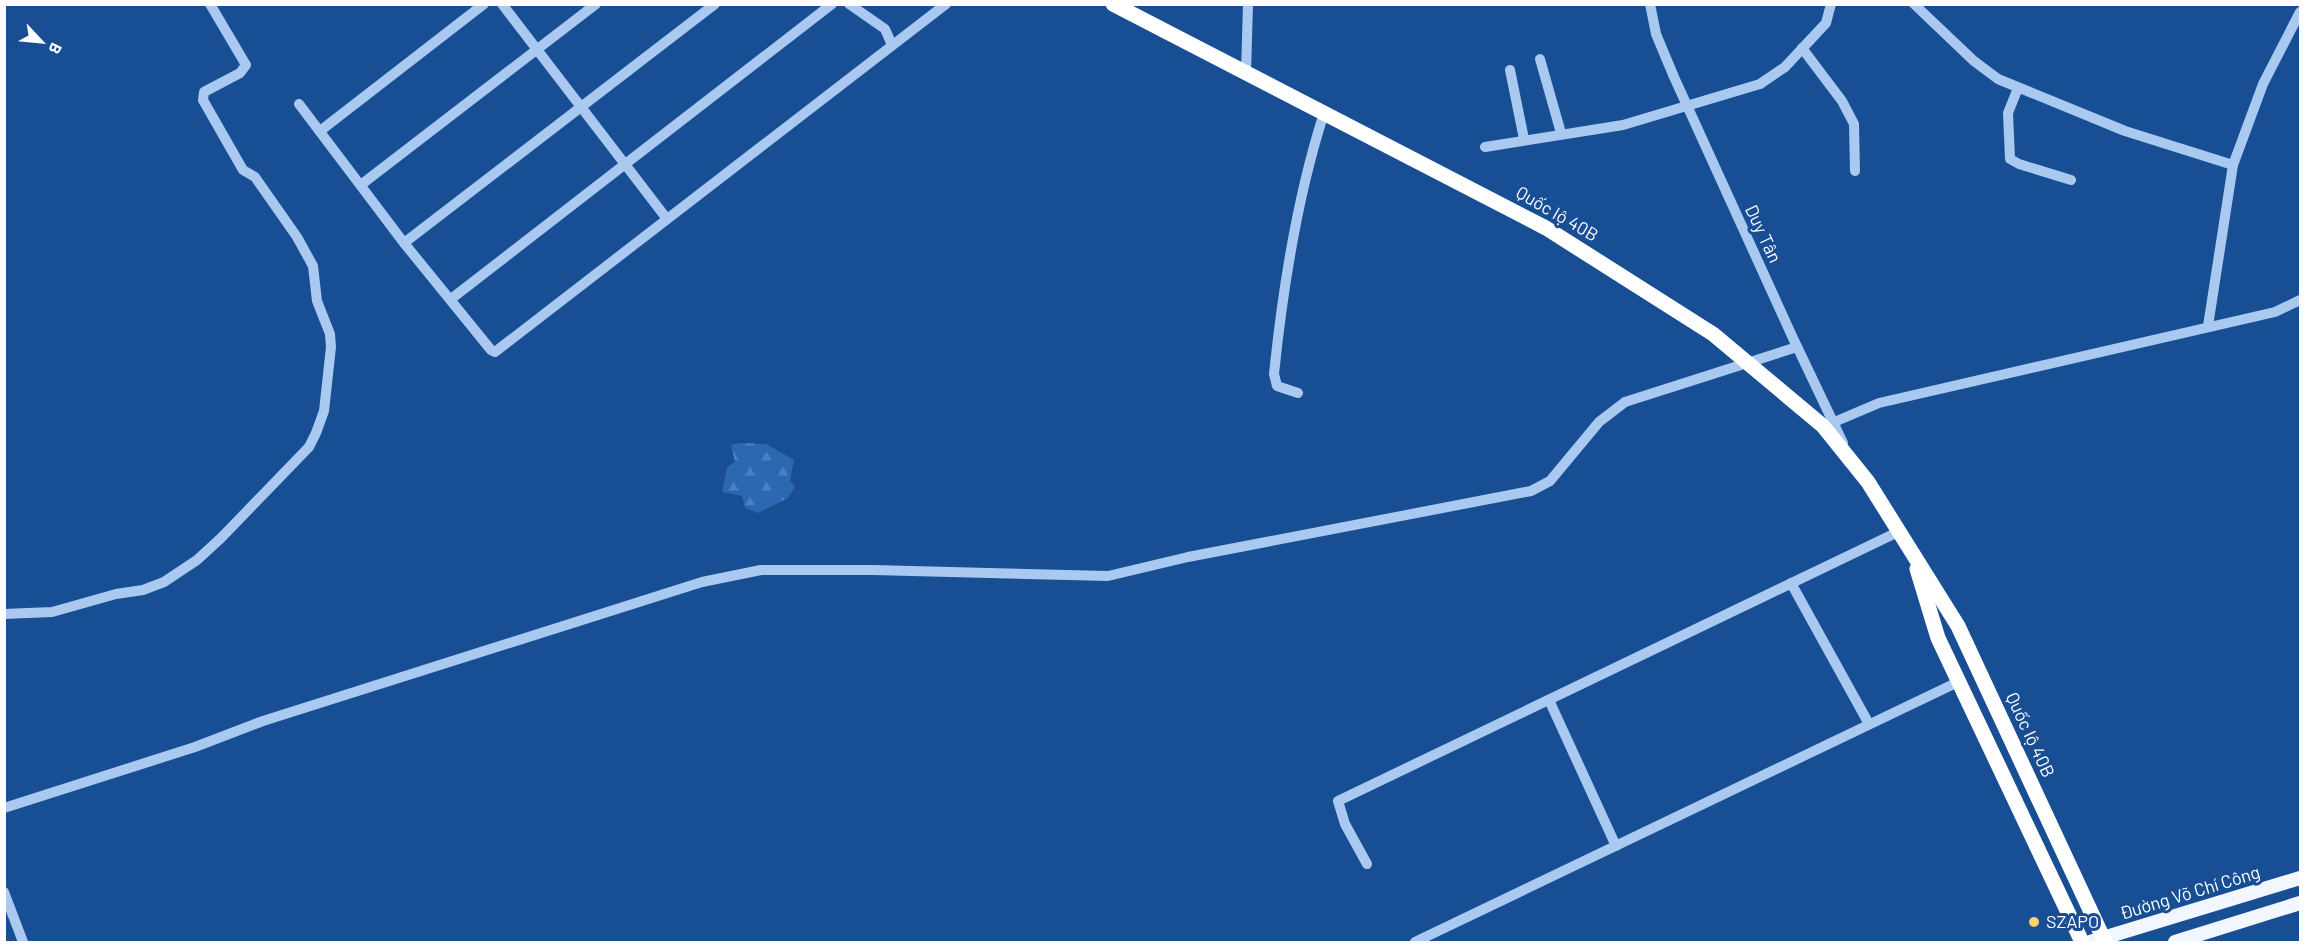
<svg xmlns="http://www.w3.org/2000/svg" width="2305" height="947" font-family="Barlow,sans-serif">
  <defs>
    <pattern id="forest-firs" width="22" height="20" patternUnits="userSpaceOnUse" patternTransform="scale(1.5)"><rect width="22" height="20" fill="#2c68b2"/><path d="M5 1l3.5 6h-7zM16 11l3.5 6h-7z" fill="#4c7fbe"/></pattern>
  </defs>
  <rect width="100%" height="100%" fill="#184e94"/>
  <polygon fill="url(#forest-firs)" points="741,443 766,444 794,460 790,481 795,487 788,498 758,513 745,508 742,496 722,492 727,467 735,462 731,445"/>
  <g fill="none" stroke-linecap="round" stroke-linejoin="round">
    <g stroke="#a9c9f0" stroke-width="10">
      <polyline points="502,4 667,219"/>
      <polyline points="849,4 885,29 892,45"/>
      <polyline points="1650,4 1656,34 1674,77 1792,336 1843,443"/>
      <polyline points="1914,4 1974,61 1998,79 2125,131 2233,165"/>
      <polyline points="1802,48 1842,101 1854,124 1855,171"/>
      <polyline points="1540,59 1561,133"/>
      <polyline points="1510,70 1524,139"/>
      <polyline points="1246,73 1248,4"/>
      <polyline points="2018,88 2008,113 2010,159 2019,164 2071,180"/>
      <polyline points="299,104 404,243 491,350 495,352 946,4"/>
      <polyline points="320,131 484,4"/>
      <polyline points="1485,147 1623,125 1760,84 1785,67 1826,23 1831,4"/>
      <polyline points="362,184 596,4"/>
      <polyline points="404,243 715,4"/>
      <polyline points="451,299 832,4"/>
      <polyline points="2208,326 2233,165 2263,84 2300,12"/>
      <path d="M1298,393L1277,386L1274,374C1283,286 1297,197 1324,113"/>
      <polyline points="1832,423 1879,403 2275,312 2300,300"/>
      <polyline points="1791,583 1869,724"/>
      <polyline points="4,614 52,612 116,594 143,590 164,582 197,560 221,538 309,447 316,433 324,411 331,347 330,334 317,301 313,266 297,237 255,177 243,170 203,100 204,92 240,73 246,65 210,4"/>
      <polyline points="1549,700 1616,846"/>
      <polyline points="4,808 195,747 263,721 702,582 761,570 873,570 1108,576 1188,557 1531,491 1550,481 1599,422 1625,402 1797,347"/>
      <polyline points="1367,864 1345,824 1338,801 1900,531"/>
      <polyline points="4,892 23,942"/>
      <polyline points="1415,942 1958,682"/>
    </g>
    <g stroke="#f2f7ff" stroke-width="14">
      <polyline points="2090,942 2300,878"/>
      <polyline points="2175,942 2300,903"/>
    </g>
    <g stroke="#fff" stroke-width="15">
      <polyline points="1113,4 1546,228 1713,334 1823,426 1868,482 1958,626 2105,942"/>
      <polyline points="1917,569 1938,638 2082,942"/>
    </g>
  </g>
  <circle fill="#ffd368" stroke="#184e94" stroke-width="2" cx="2034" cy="922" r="6"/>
  <g text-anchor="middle" stroke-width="6" stroke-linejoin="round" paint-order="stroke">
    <g font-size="18" fill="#fff" stroke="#184e94">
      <text transform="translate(1557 214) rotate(30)" y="6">Quốc lộ 40B</text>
      <text transform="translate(1763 234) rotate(65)" y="6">Duy Tân</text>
      <text transform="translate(2030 735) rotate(65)" y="6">Quốc lộ 40B</text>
      <text transform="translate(2190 893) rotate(-17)" y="6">Đường Võ Chí Công</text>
    </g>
    <g font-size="18" fill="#fff" stroke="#184e94" text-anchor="start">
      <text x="2046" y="928">SZAPO</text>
    </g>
  </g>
  <rect width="2305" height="947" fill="none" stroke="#ffffff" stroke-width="12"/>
  <g transform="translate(42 42) rotate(116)" stroke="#184e94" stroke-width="4.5" paint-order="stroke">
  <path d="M0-4.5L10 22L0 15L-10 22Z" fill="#ffffff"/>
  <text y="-9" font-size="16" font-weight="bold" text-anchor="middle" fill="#ffffff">B</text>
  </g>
</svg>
